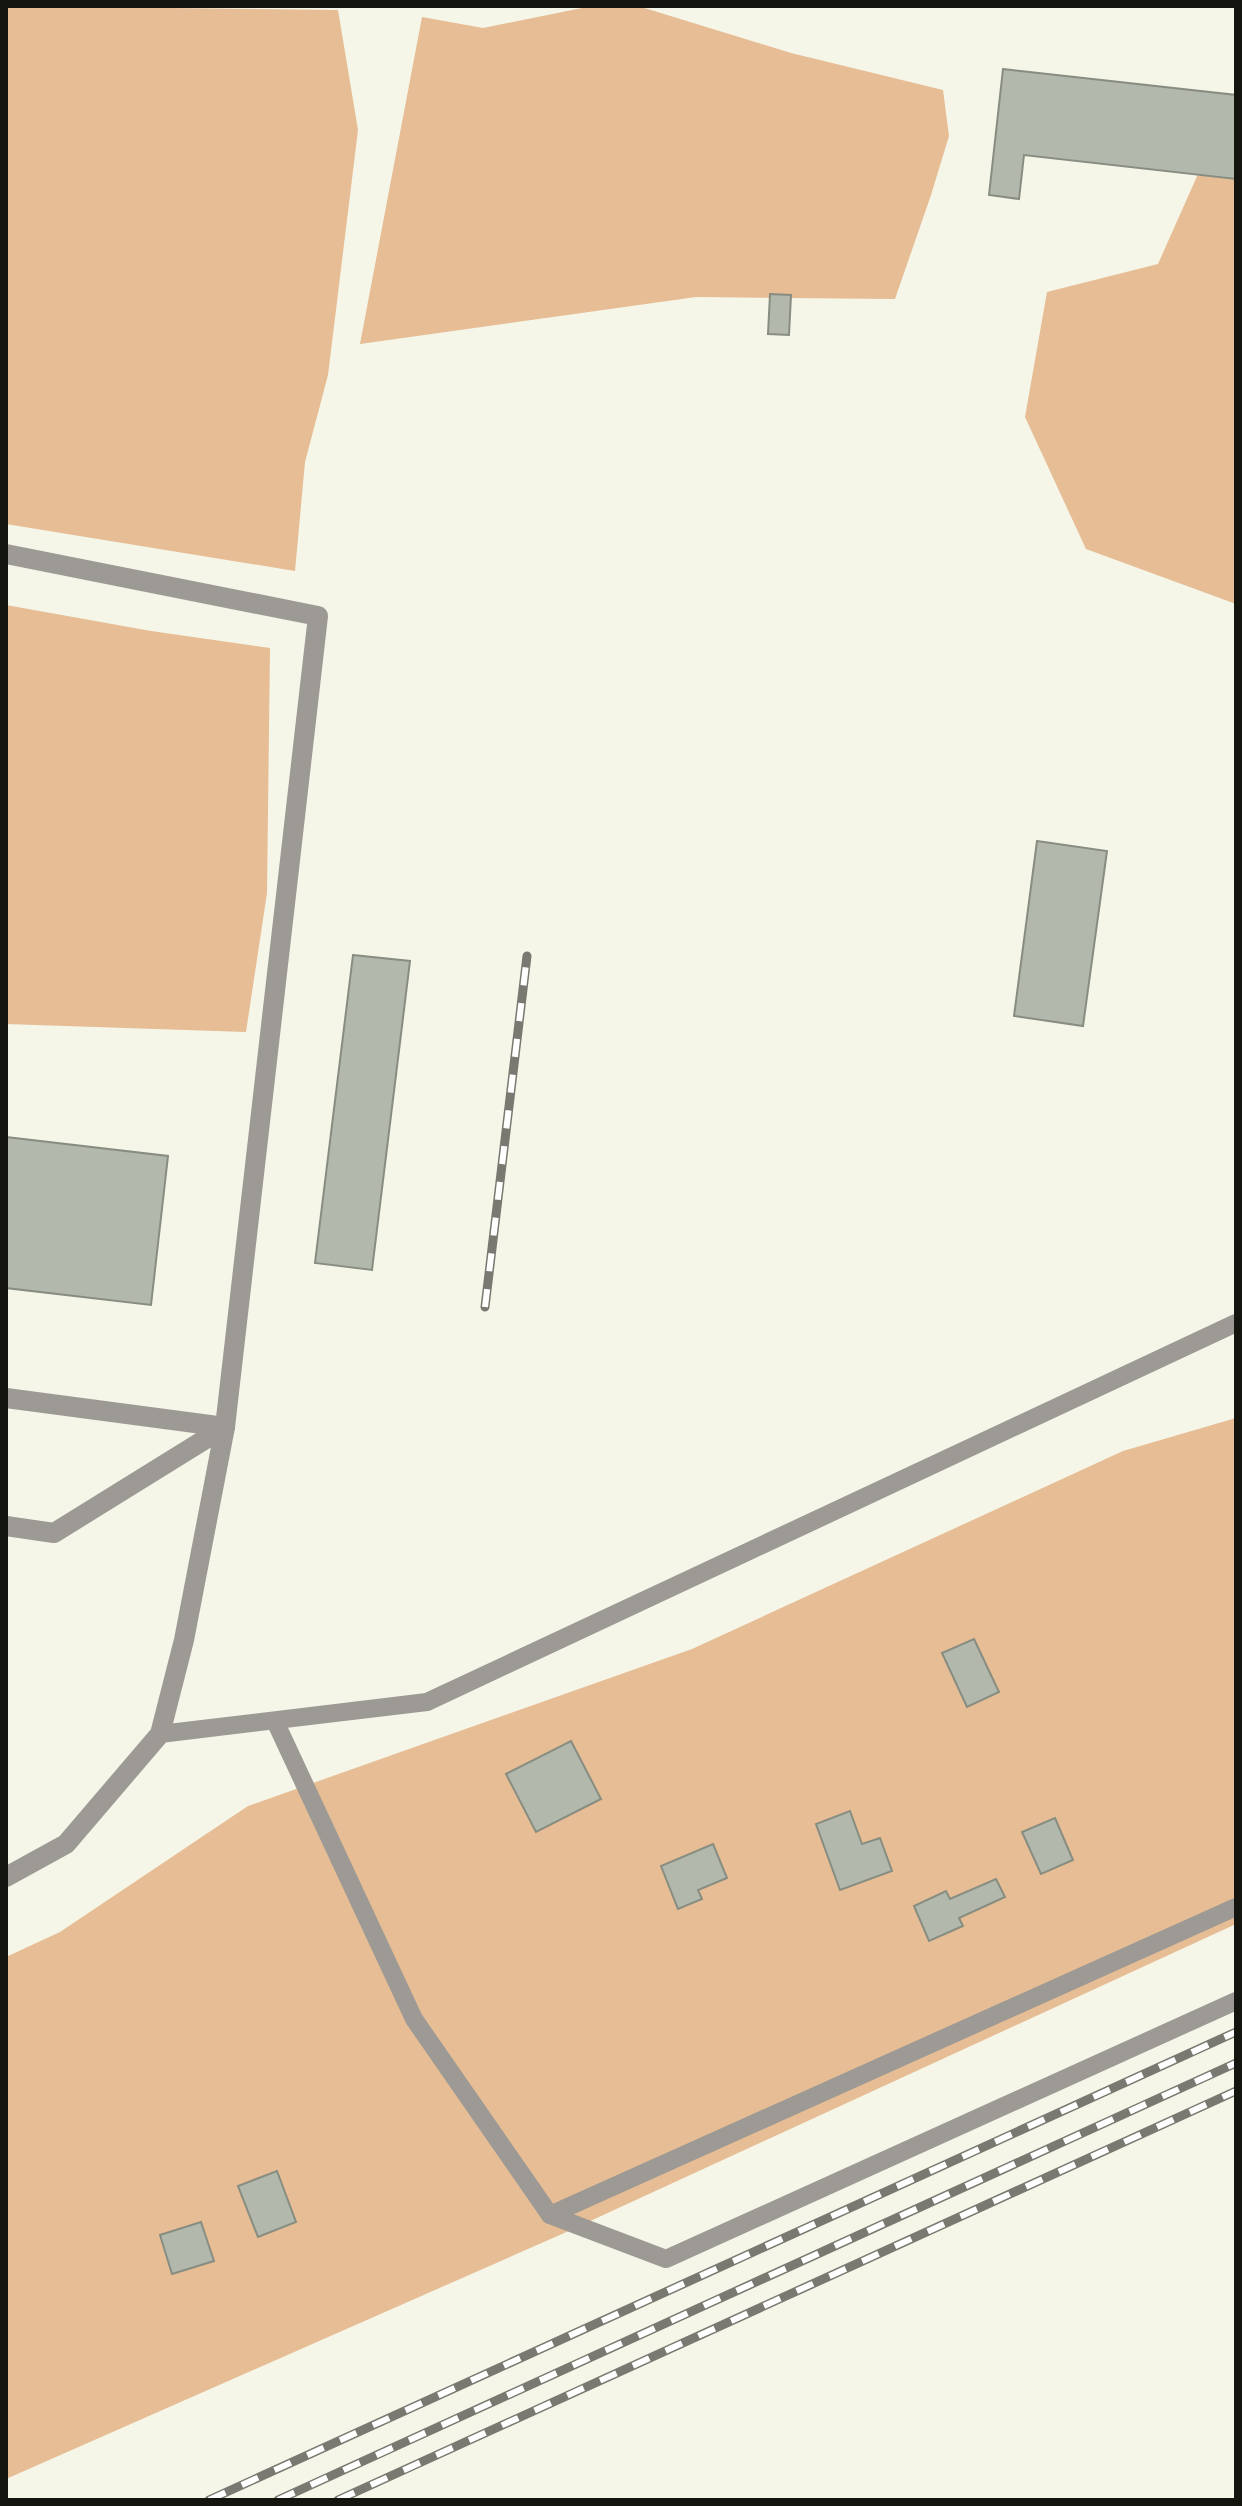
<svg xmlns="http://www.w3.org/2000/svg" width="1242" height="2506" font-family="'Roboto Condensed',sans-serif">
  <rect width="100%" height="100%" fill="#f5f5e8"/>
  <g fill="#e6bd94">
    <polygon points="6,6 338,10 358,130 328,375 305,462 295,571 6,524"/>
    <polygon points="592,6 638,6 791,53 943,90 949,136 931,195 895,299 696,297 360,344 422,17 483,28"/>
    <polygon points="1236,124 1236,604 1086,549 1025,417 1047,292 1158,264 1214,138"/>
    <polygon points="6,605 151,631 270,648 267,893 246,1032 6,1024"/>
    <polygon points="1236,1418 1236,1924 562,2234 6,2479 6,1957 60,1932 248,1806 692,1649 1123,1451"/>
  </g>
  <g fill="#b2b8ac" stroke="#888d82" stroke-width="2">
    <polygon points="1003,69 1236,95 1236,179 1024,155 1019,199 989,195"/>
    <polygon points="770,294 791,295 789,335 768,334"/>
    <polygon points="1037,841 1107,851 1083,1026 1014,1016"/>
    <polygon points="353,955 410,961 372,1270 315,1263"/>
    <polygon points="6,1137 168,1156 151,1305 6,1288"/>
    <polygon points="974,1639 999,1692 967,1707 942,1653"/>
    <polygon points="571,1741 601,1799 536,1832 506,1774"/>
    <polygon points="850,1811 862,1844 880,1838 892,1871 840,1890 816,1824"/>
    <polygon points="1055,1818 1073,1860 1041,1874 1022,1832"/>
    <polygon points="713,1844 727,1878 698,1890 702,1899 678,1909 661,1866"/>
    <polygon points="996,1879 1005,1897 959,1918 963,1926 929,1941 914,1906 946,1891 950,1899"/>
    <polygon points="277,2171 296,2222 258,2237 238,2186"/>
    <polygon points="201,2222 214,2261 172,2274 160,2235"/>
  </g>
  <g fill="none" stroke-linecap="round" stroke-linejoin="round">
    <g stroke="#9d9a95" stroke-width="18">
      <polyline points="275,1721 414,2019 550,2215 1236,1907"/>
      <polyline points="160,1734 427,1702 1236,1323"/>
      <polyline points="550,2215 666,2259 1236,2001"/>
    </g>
    <g stroke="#9d9a95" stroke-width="20">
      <polyline points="6,554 318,616 225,1427 184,1640 160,1734 66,1844 6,1877"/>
      <polyline points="6,1398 225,1427"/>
      <polyline points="6,1526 54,1533 225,1427"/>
    </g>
    <g stroke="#797971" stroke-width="9">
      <g id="rail">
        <polyline points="485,1307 527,956"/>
        <polyline points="209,2500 1236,2032"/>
        <polyline points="278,2500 1236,2063"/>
        <polyline points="338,2500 1236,2091"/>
      </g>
    </g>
    <use href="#rail" stroke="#fff" stroke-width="6" stroke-dasharray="18" stroke-linecap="butt"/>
  </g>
  <rect width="1242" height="2506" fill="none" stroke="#151510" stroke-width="16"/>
</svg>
